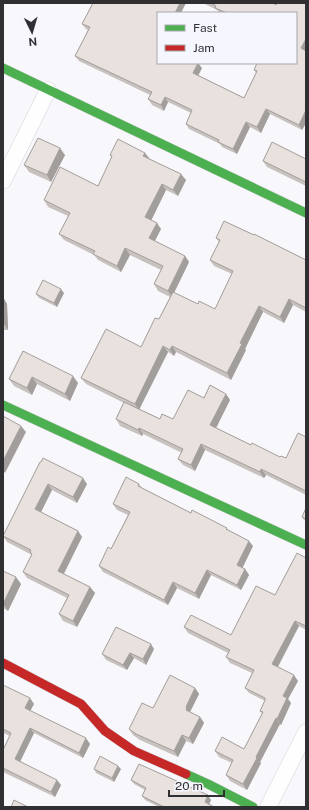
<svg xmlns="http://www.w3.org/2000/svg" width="309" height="810" font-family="'Public Sans',sans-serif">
  <rect width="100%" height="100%" fill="#f8f8fc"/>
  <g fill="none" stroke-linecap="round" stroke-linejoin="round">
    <g stroke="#d4d4d7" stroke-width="17">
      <g id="street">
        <polyline points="3,181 48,90"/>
        <polyline points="268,807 306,732"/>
      </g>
    </g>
    <g stroke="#d4d4d7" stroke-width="10">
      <g id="fast">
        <polyline points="3,68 306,213"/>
        <polyline points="3,405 306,545"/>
        <polyline points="186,774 208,784 253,807"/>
      </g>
    </g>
    <g stroke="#d4d4d7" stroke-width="10">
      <polyline id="jam" points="3,663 81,704 105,731 134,751 186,774"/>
    </g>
    <use href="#street" stroke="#fefeff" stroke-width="16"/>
    <use href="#fast" stroke="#4caf50" stroke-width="9"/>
    <use href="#jam" stroke="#c62828" stroke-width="9"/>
  </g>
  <g fill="#c8c2bf">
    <polygon points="203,3 273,3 276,5 306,3 306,123 302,130 270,114 261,133 250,127 237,154 222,147 220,144 189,129 186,124 191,113 168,102 164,111 152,105 148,99 150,95 79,61 75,56 88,30 86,29 82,24 158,13 158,63 202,68 198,75 244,98 256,73 254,70 296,13 219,13 217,10"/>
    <polygon points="65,155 51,182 29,172 24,165"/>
    <polygon points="110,155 150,159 186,180 178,196 166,190 151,220 161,229 155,241 185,256 189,262 174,293 198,304 215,309 232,274 214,266 210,260 219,242 216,238 254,235 306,260 306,312 293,305 284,323 263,312 245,349 246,350 231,380 176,352 174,356 168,352 139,409 160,419 173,419 204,398 226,394 230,400 216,428 251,445 280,457 286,458 306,437 306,495 266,475 264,478 205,450 195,471 183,465 178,459 182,453 143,434 142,436 120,426 116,419 124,403 86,384 81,378 141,347 159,319 170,297 158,291 154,284 161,270 130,255 121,272 98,260 94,255 64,240 59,234 68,216 48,207 44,200 98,186 112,158"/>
    <polygon points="306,159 306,186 267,167 263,161"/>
    <polygon points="64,293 57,307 39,298 36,294"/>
    <polygon points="3,297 7,304 8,330 3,330"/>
    <polygon points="23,351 78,383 70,401 37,384 32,395 14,386 9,379"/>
    <polygon points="40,462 87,484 77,503 52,490 41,512 78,531 82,537 64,574 90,587 95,593 77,627 63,621 59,614 67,598 27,578 23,572 32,555 7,542 3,536"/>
    <polygon points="139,484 142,488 191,513 227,528 229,531 253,546 242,568 245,569 249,575 241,590 211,575 199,599 177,588 168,605 103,572 99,566 111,549 128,515 117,510 113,504"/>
    <polygon points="306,508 306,521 304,520 302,517"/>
    <polygon points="306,558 306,630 299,626 278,667 298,681 288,699 291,703 281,725 280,724 260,762 261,763 247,790 230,781 226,775 232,763 219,757 215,751 244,749 262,714 260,711 265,701 249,693 245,688 252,673 230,663 226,657 228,653 188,633 184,627 231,635 275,595"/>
    <polygon points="3,571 21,584 8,611 3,608"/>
    <polygon points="154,649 146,665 134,658 127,670 106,660 102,654"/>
    <polygon points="3,685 34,704 30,711 90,744 83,758 34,733 20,761 61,785 55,797 3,772 3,750 10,736 3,733"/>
    <polygon points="195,688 199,694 190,712 200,717 204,723 193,744 186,741 178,757 140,740 133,735 129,729 153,708"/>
    <polygon points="94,769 121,769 114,782 96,773"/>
    <polygon points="131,780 211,800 209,804 214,807 159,807 145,800 142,796 145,790 134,784"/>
  </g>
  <g fill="#a29e9b">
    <polygon points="180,3 186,3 181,13 175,13"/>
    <polygon points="306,39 306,52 301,48"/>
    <polygon points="198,63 202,68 197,78 193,73"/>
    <polygon points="165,97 168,102 164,111 161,105"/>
    <polygon points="266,109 270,114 261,133 257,127"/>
    <polygon points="306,110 306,123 302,130 299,125"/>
    <polygon points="246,122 250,127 237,154 233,149"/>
    <polygon points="60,148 65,155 51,182 47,175"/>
    <polygon points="145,153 150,159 143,156"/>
    <polygon points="181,174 186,180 178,196 173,190"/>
    <polygon points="162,184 166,190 150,223 145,217"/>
    <polygon points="157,223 161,229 153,244 149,238"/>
    <polygon points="125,248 130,255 121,272 117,266"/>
    <polygon points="185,256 189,262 172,297 168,291"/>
    <polygon points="61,289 64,293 57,307 54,303"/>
    <polygon points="3,297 7,304 8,330 3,322"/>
    <polygon points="289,299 293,305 284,323 280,317"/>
    <polygon points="259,306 263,312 245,349 246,350 231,380 227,373 240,343"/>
    <polygon points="163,346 168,352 139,410 135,404"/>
    <polygon points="172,346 176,352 174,356 170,350"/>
    <polygon points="73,376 78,383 70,401 65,394"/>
    <polygon points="32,377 37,384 32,395 27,388"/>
    <polygon points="226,394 230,400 214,432 210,425"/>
    <polygon points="21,426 26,432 5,473 3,470 3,461"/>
    <polygon points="139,428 143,434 142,436 138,430"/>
    <polygon points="201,444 205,450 195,471 191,465"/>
    <polygon points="261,469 266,475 264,478 260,472"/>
    <polygon points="83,478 87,484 77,503 73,497"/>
    <polygon points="48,484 52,490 39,516 35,509"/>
    <polygon points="78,531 82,537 62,577 58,571"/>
    <polygon points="249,541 253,546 241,571 237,565"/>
    <polygon points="245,569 249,575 241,590 237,585"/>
    <polygon points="207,570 211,575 199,599 195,593"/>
    <polygon points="16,577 21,584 8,611 3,604"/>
    <polygon points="173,582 177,588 168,605 164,600"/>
    <polygon points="90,587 95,593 77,627 73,621"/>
    <polygon points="295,621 299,626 276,670 272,664"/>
    <polygon points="151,644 154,649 146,665 143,659"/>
    <polygon points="130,653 134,658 127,670 123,665"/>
    <polygon points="294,675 298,681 288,699 291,703 281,725 277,719 283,696"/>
    <polygon points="195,688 199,694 190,712 186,710 186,707"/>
    <polygon points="30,698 34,704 29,713 25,708"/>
    <polygon points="200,717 204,723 193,744 189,738"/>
    <polygon points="276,718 280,724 260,762 261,763 247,790 243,784 256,757"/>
    <polygon points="30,728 34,733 19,764 15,759"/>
    <polygon points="182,735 186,741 178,757 174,751"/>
    <polygon points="86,738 90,744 83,758 79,753"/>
    <polygon points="118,766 121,769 114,782 112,778"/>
    <polygon points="57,780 61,785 55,797 51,792"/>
    <polygon points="208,795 211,800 208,807 205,802"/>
  </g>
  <g fill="#e8e1de" stroke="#a29e9b">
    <polygon points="93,3 180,3 175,13 158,13 158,63 198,63 193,73 244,98 257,71 254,70 257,63 296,63 296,13 227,13 215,8 216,6 211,3 273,3 276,5 277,3 306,3 306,39 301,48 306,51 306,110 299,125 266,109 257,127 246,122 233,149 218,142 219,140 186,124 192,110 165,97 161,105 148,99 152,92 75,56 90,27 82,24"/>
    <polygon points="38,138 60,148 47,175 24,165"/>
    <polygon points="118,139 145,153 143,156 181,174 173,190 162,184 145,217 157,223 149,238 185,256 168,291 154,284 163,266 125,248 117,266 93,254 95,251 59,234 70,213 44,200 60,167 98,186 112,156 110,155"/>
    <polygon points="272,142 306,159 306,182 263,161"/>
    <polygon points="224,221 254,235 254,234 306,260 306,308 289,299 280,317 259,306 240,343 242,344 227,373 172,346 170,350 163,346 135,404 81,378 106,329 141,347 155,318 159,319 173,292 198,304 199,301 215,309 233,271 210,260 220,240 216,238"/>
    <polygon points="43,280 61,289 54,303 36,294"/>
    <polygon points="23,351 73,376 65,394 32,377 27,388 9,379"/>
    <polygon points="210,385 226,394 210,425 251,445 252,443 280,457 281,456 286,458 298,433 306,437 306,491 261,469 260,472 201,444 191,465 178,459 183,449 139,428 138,430 116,419 124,402 160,419 162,414 173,419 188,390 204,398"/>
    <polygon points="3,416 21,426 3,461"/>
    <polygon points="43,458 83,478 73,497 48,484 35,509 78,531 58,571 90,587 73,621 59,614 69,595 23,572 32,554 30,552 31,550 3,536 40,462 41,462"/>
    <polygon points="126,477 139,484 138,486 191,513 192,510 227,528 226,529 249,541 237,565 245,569 237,585 207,570 195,593 173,582 164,600 99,566 108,547 111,549 130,512 113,504"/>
    <polygon points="306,508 306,519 302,517"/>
    <polygon points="297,553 306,558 306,626 295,621 272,664 294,675 283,696 287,698 277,719 276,718 256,757 257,758 243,784 226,775 233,760 215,751 222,737 244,749 263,712 260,711 265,700 265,698 245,688 254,670 226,657 230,650 184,627 191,615 231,635 256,586 275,595"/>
    <polygon points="3,571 16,577 3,604"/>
    <polygon points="116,627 151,644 143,659 130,653 123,665 102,654"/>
    <polygon points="170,675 195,688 186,707 187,708 186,710 200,717 189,738 182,735 174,751 136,734 129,729 142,703 153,708"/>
    <polygon points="3,685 30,698 25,708 86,738 79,753 30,728 15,759 57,780 51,792 3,768 3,750 11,733 3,729"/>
    <polygon points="100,756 118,766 112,778 94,769"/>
    <polygon points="139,764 208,795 205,802 214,807 164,807 142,796 146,788 131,780"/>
    <polygon points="14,800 28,807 11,807"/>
  </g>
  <rect width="309" height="810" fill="none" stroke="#303033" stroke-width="8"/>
  <rect x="157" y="12" width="140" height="52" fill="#f6f7fe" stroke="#a7a7ad"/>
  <rect x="165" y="25" width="20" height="6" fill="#4caf50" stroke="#a7a7ad"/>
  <text x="193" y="32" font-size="12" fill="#303033">Fast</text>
  <rect x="165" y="45" width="20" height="6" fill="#c62828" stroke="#a7a7ad"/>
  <text x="193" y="52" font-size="12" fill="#303033">Jam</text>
  <g transform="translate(32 32) rotate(175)" stroke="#f6f7fe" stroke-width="3" paint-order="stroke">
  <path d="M0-3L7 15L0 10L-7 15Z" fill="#303033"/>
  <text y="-6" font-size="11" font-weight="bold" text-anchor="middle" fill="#303033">N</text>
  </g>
  <path d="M169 790v6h55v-6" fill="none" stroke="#303033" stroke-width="2"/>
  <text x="175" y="790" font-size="12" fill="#303033" stroke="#f6f7fe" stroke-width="3" paint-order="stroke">20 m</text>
</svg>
